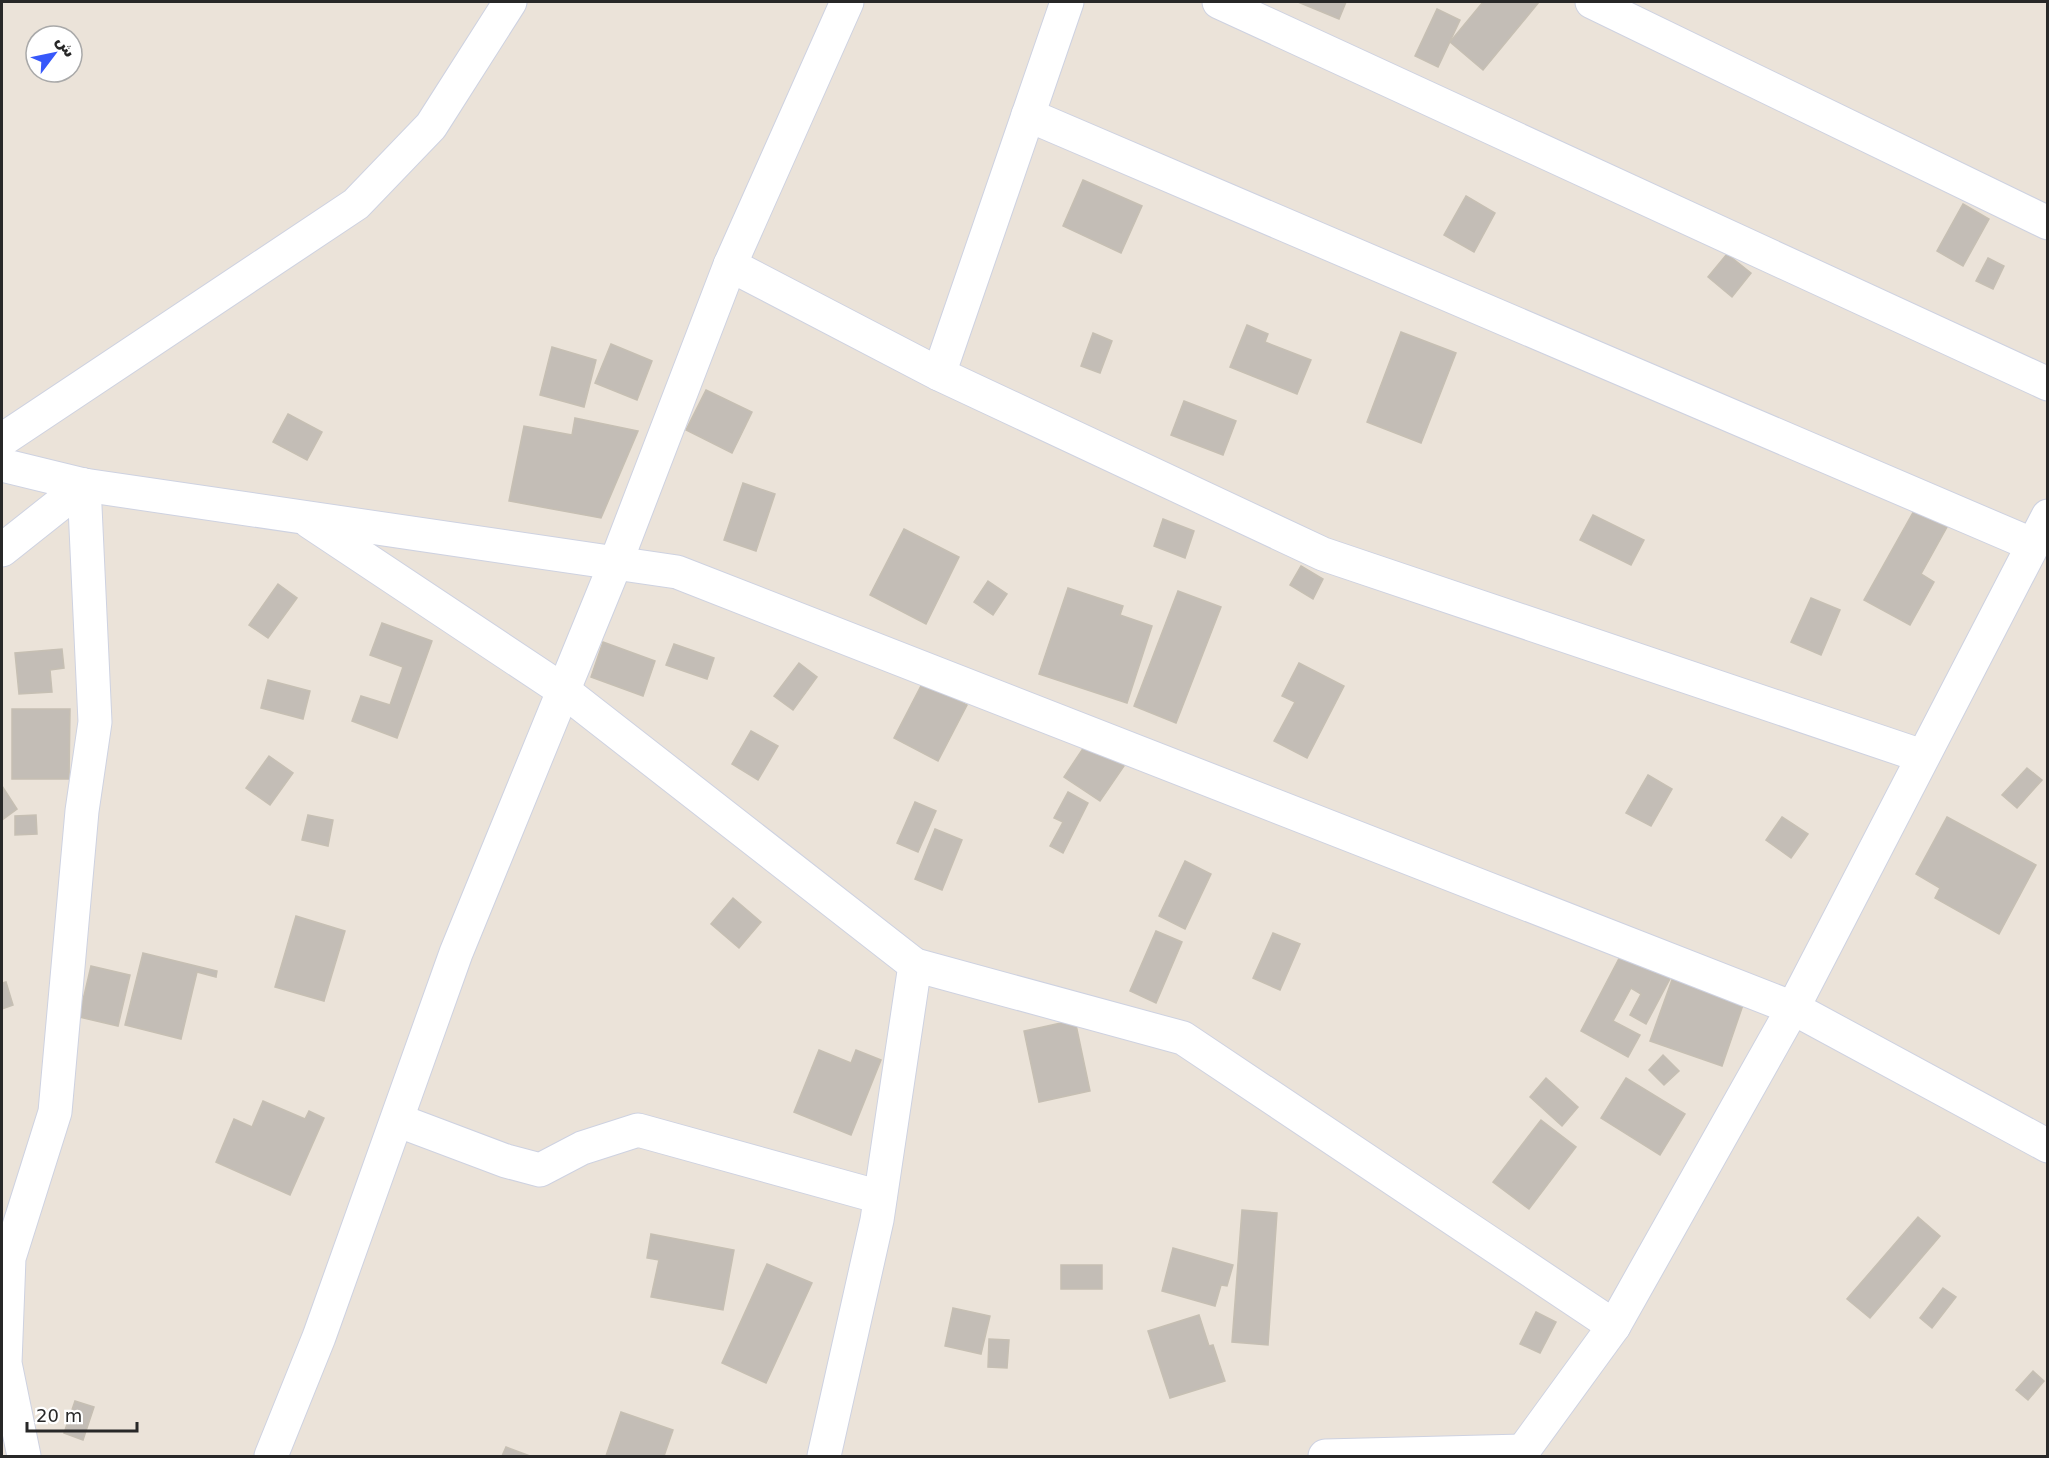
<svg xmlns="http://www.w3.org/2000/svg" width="2049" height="1458" font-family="'DejaVu Sans',Cairo,sans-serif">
  <rect width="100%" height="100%" fill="#ebe3d9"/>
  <g fill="#c3bdb6" stroke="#c6bfb3" stroke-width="1.5">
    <polygon points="1298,2 1346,2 1339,19"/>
    <polygon points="1483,2 1539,2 1483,70 1450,42"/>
    <polygon points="1437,9 1460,20 1438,67 1415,56"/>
    <polygon points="1083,180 1142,206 1121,253 1063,226"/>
    <polygon points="1466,196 1495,213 1474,252 1444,235"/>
    <polygon points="1963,204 1989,219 1963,266 1937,251"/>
    <polygon points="1727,254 1751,273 1732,297 1708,277"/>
    <polygon points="1988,258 2004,266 1993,289 1976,281"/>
    <polygon points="1247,325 1268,334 1265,342 1311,360 1297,394 1230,367"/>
    <polygon points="1401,332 1456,353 1421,443 1367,422"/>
    <polygon points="1093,333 1112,341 1100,373 1081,366"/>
    <polygon points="611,344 652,361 637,400 595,383"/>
    <polygon points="552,347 596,360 584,407 540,395"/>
    <polygon points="706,390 752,412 732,453 686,430"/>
    <polygon points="1184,401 1236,421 1223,455 1171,435"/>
    <polygon points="288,414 322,432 307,460 273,442"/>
    <polygon points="575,418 638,431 601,518 509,501 524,426 572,435"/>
    <polygon points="743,483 775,494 756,551 724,540"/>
    <polygon points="1915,509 1947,527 1921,574 1934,582 1910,625 1864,600"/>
    <polygon points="1593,515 1644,540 1631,565 1580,540"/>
    <polygon points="1163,519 1194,531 1185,558 1154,546"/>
    <polygon points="904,529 959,557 926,624 870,595"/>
    <polygon points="1301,566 1323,579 1313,599 1290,585"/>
    <polygon points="988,581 1007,594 993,615 974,602"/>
    <polygon points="278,584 297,598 268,638 249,625"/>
    <polygon points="1068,588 1123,606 1120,615 1152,626 1127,703 1039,674"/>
    <polygon points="1178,591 1221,607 1176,723 1134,706"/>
    <polygon points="1811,598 1840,610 1821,655 1791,642"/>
    <polygon points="382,623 432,641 397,738 352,721 361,696 390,705 403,667 370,655"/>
    <polygon points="603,642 655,661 643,696 591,677"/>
    <polygon points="674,644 714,658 707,679 666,665"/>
    <polygon points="62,649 64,668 50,670 52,692 19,694 15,653"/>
    <polygon points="799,663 817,677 793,710 774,696"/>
    <polygon points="1299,663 1344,686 1307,758 1274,741 1295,702 1282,696"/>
    <polygon points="268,680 310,691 303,719 261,708"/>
    <polygon points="923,682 967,705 938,761 894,738"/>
    <polygon points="12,709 70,709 69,779 12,779"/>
    <polygon points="751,731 778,746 758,780 732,764"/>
    <polygon points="1088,741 1124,766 1100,801 1064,777"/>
    <polygon points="269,756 293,773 270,805 246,788"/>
    <polygon points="2027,768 2042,780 2017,808 2002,795"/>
    <polygon points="1648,775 1672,789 1651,826 1626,813"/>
    <polygon points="2,786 17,809 2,820"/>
    <polygon points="1068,792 1088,803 1063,853 1050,846 1063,822 1054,818"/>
    <polygon points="915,802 936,811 918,852 897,843"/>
    <polygon points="36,815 37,834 15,835 15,816"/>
    <polygon points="308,815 333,820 328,846 302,840"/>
    <polygon points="1782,817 1808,834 1791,858 1766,840"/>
    <polygon points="1947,817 2036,865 1999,934 1935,898 1940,888 1916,874"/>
    <polygon points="935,829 962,840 942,890 915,879"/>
    <polygon points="1185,861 1211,874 1185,929 1159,916"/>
    <polygon points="733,898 761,922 739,948 711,924"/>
    <polygon points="296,916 345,931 324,1001 275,987"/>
    <polygon points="1156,931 1182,942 1156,1003 1130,991"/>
    <polygon points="1273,933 1300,944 1280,990 1253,978"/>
    <polygon points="1624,949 1672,975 1646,1024 1630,1015 1641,994 1631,988 1613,1021 1640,1035 1628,1057 1581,1031"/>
    <polygon points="143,953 217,971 216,977 197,972 181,1039 125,1025"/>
    <polygon points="91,966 130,975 118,1026 79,1017"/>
    <polygon points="1673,977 1744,1002 1722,1066 1650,1041"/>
    <polygon points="6,982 13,1005 2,1009 2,983"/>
    <polygon points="1075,1020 1090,1091 1039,1102 1024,1031"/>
    <polygon points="819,1050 851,1063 856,1050 881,1060 851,1135 794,1112"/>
    <polygon points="1663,1055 1679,1071 1664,1085 1649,1070"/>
    <polygon points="1546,1078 1578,1107 1562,1126 1530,1097"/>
    <polygon points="1626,1078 1685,1114 1660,1155 1601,1118"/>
    <polygon points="263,1101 305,1119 309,1111 324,1118 290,1195 216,1162 234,1119 252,1127"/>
    <polygon points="1541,1120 1576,1147 1529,1209 1493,1182"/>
    <polygon points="1242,1210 1277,1213 1268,1345 1232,1342"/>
    <polygon points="1918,1217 1940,1236 1870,1318 1847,1299"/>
    <polygon points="651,1234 734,1250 723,1310 651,1297 659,1260 647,1258"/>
    <polygon points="1173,1248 1233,1265 1227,1286 1221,1285 1215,1306 1162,1291"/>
    <polygon points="767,1264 812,1283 766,1383 722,1363"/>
    <rect x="1061" y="1265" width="41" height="24"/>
    <polygon points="1943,1288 1956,1297 1932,1328 1920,1318"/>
    <polygon points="953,1308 990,1316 981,1354 945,1346"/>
    <polygon points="1536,1312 1556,1322 1540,1353 1520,1344"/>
    <polygon points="1199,1315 1209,1346 1213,1345 1225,1381 1170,1398 1148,1331"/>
    <polygon points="989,1339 1009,1340 1007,1368 988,1367"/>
    <polygon points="2033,1371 2044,1381 2028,1400 2016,1390"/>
    <polygon points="75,1401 94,1407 83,1440 64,1433"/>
    <polygon points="621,1412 673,1430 664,1456 606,1456"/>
    <polygon points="506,1447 530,1456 502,1456"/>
  </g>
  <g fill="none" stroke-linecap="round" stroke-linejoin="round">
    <g stroke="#ced2e1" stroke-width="35">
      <g id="street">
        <polyline points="1219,2 2048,384"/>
        <polyline points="1592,2 2048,223"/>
        <polyline points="1028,115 2031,544"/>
        <polyline points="730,265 939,374 1323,554 1922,756"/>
        <polyline points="939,374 1067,2"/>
        <polyline points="2,440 356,204 431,126 510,2"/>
        <polyline points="2,465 84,485 677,572 1793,1008 2048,1146"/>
        <polyline points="310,522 564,691 915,965"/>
        <polyline points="2,550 84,485"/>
        <polyline points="397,1120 506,1161 540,1170 582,1148 638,1130 880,1197"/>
        <polyline points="24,1456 5,1363 9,1258 55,1112 82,811 95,722 84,485"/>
        <polyline points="271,1456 319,1337 456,953 616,562 730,265 847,2"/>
        <polyline points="824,1456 877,1220 915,965 1183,1038 1614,1326"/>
        <polyline points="1325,1456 1523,1451"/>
        <polyline points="1522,1456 1523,1451 1614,1326 1793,1008 2048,516"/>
      </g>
    </g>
    <use href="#street" stroke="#fff" stroke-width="33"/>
  </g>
  <rect width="2049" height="1458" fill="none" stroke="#282828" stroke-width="6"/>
  <g transform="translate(54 54) rotate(58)"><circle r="28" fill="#ffffff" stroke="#a9a9a9" stroke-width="1.5"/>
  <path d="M0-4.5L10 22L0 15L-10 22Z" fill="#3758fa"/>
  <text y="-9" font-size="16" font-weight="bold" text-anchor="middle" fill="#282828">ش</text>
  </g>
  <path d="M27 1422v9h110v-9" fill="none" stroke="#282828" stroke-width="3"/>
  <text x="36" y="1422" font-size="18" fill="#282828" stroke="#ffffff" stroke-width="4.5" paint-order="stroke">20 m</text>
</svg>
